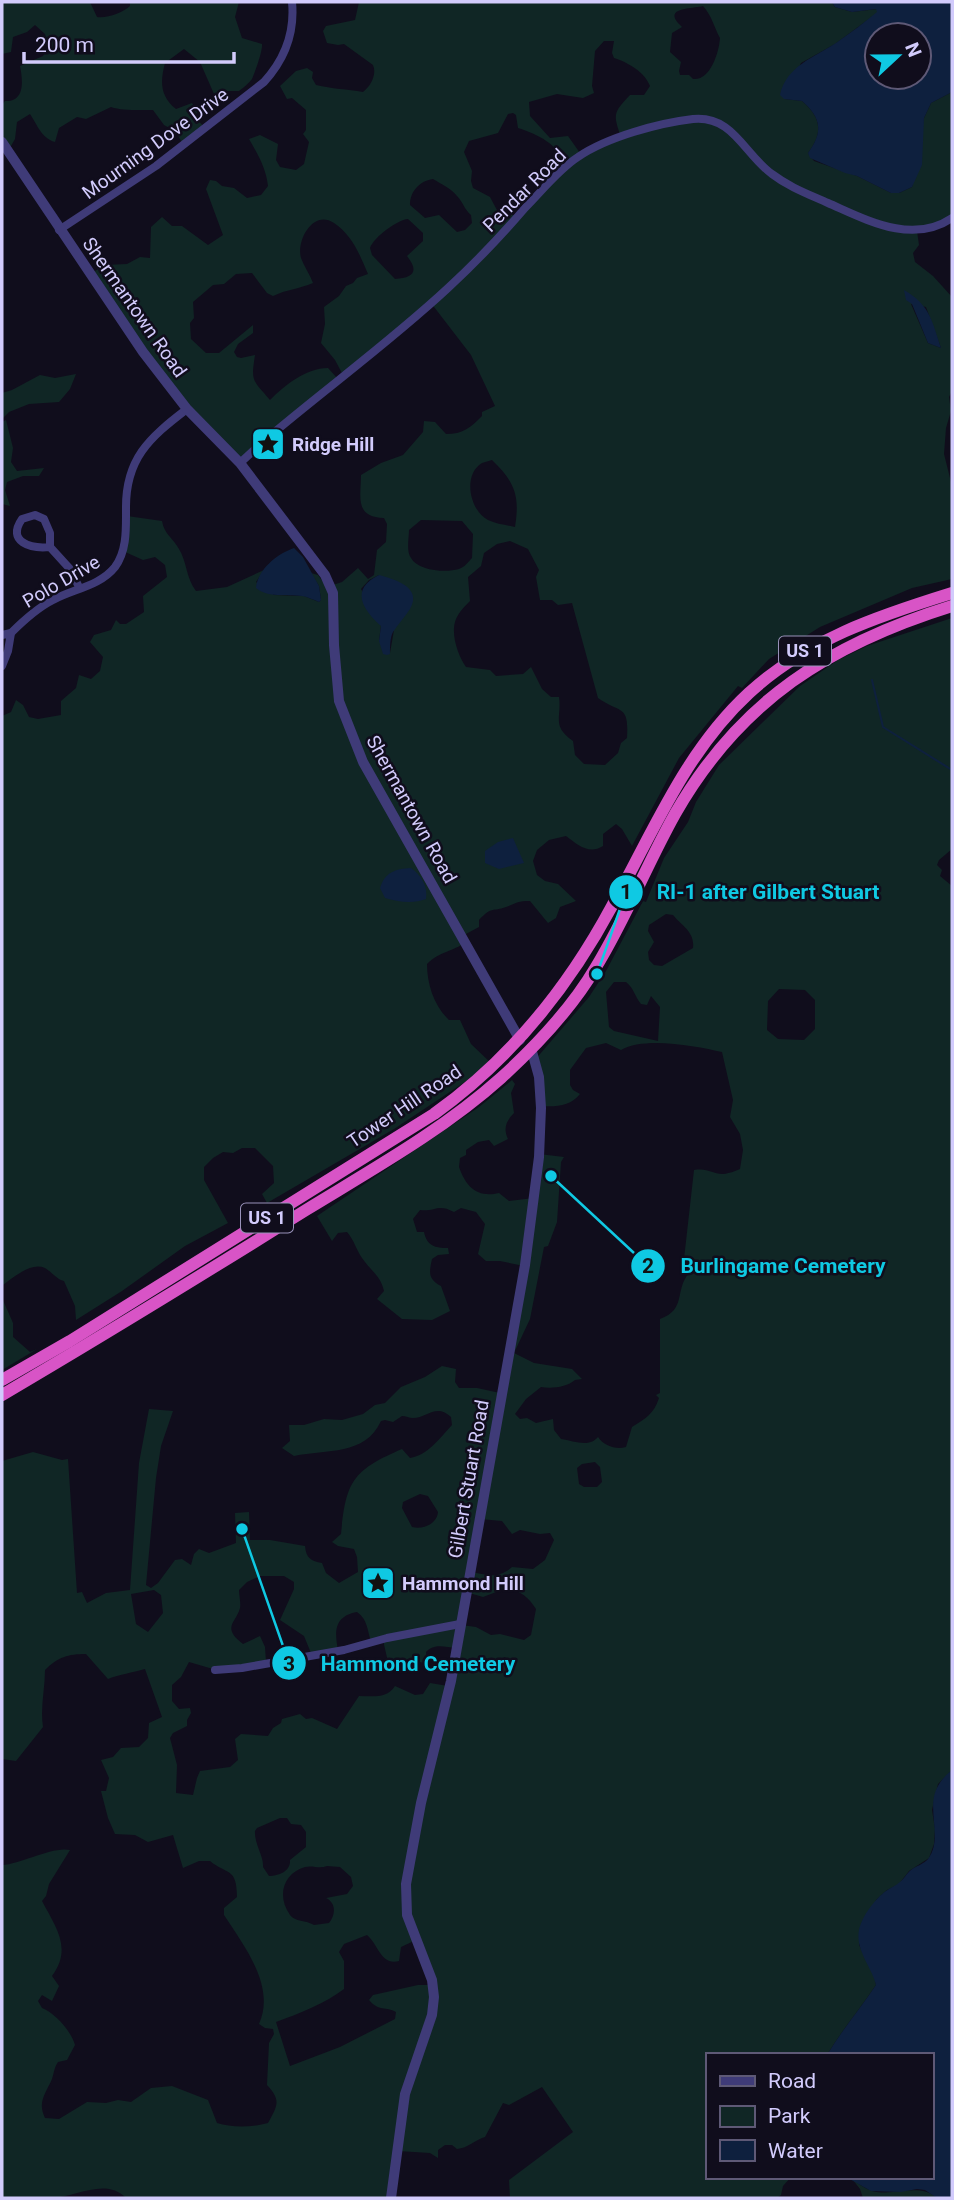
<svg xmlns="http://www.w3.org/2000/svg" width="954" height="2200" font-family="Roboto,sans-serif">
  <rect width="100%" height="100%" fill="#100d1c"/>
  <g fill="#102625" fill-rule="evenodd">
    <path d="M2,2H90L97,17C106,19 124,12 130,6V2H239L235,17L242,38L262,44C263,50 255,72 252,79C249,83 243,88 239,91H224L214,94L200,62L184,49L165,63C160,82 160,96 176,109L192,103L198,112L194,116L205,128L183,144L175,131L164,125L153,110C141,110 122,111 111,107L86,119L77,117L59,128L55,142C41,138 37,124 30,114L17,122L15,139L8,151L2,141V105L5,101C25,102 23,81 20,66L43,56L48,48L45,34L35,25L27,32L13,37L11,52L2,54Z"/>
    <path d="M359,2H832L835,7L852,12L877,9V13L835,44L801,63L785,99L802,101C822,118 823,133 808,153L814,161L857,176L891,193H899L912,187L924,118L931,103L952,92V218L917,231L919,245L913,253L915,262L933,276L952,297V391L949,397L951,411L946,428L944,454L952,486V579L912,588L820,627L769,659L742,688L738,686L679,758L632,846L622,829L616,824L603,834V846C589,855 578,845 566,836L549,840L537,850L533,861L537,875L545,881L558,884L576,901L560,907L556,918L548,923L530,901C517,901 517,903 506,907C492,912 492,906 479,920V927L464,935L466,942C452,952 440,951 427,964C427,984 434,1006 449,1020H460L471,1044L492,1064L394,1129L267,1203L262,1194L274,1183L273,1166L255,1148H242L233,1153L223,1152L213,1158L204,1167V1180L228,1223L185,1246L122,1291L76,1320L75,1306L64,1281C56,1279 52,1272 45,1268C31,1262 14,1277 3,1285L2,1295V716L11,712L16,700L23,705L29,717L38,719L61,715V701L76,688L79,675L91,679L100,671L103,657L90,642L94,635L111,630L116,620L120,624H126L144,612L143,596L167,577L165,565L155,557L143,560L123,551L127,516L162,521C164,534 173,538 179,549C187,562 186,578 196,591L227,587L264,570L256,582L274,595L304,596L319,602L321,600L319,586L311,573L318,575L327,587L342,582L358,568L368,579L374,575L377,550L386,542L387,524L384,518C354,517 361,497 361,475L381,463L403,455L423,432L424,421L435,422L446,434C463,434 470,428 482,416V412L495,406L471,355L431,303L343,375L335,360L321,343L325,324L324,307L339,296L346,286L353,283L357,278L368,274C360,255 352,235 334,223C313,209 296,241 301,258C304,266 310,275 313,283C299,289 288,289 273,296L267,293L252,273L236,274L224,284L213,285L193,302L194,318L190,323L191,339L206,353H219L253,325V333L238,344L234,352L237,357L241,358L255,355C251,382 252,379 270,400C285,385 306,368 328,368L338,379L235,463C177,409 135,339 90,274L105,265L127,264L140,257L150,258L151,227L162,217L172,226H182L208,245L223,235L206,189L210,180L216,181L222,186L234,188L247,198L261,195L268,186C266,168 258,155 249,139L260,135L278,144L276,160L280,167L296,170L304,164L309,142L303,134L306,130V110L292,98L287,99L280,86L296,71L307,68L313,72L312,78L316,85C332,89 347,89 363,92C371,86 377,74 373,65L344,44L338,45L327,43L323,31L326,26L355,20ZM703,6C712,16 714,27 720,38C719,53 710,81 693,79L689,75H680L679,71L681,62L670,52L672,33L682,27C660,7 692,9 703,6ZM604,41H614L612,53L614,58C627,62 645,72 650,86L644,95H630C613,113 613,114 621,137L580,153L568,136L550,138L530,116L529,102L557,94L583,98L594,93L592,86L595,51ZM513,113L516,115L518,128C540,135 556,144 567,164L519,216L498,212L490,197L473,188L471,181L472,171L464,152L469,141L498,133L508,114ZM433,179C441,184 451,188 457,196C463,202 464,209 471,215L472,223L465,230L457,232L439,215L425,218L410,205C410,192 419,181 433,179ZM408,219L423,233V241L407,256C419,271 414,278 395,279L372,255L370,248C374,237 397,220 408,219ZM911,304L926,307L941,348L928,343ZM492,460C515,482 520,496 515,527C507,525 496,524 488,520C470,511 462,475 482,463C485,462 489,461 492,460ZM421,520L462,521L473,534L472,558C468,562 465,567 459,569C446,573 418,571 411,558C406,551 409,538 409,530ZM510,541L528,549L539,570L536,577L540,600H552L558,605L572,603L598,698C621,714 629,704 627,738L621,743L618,753L605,765L584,764L575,755L573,741C551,726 562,717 559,697H551L542,689L531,667L523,674L496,676L490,670L466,667C458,656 450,633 456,619C459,612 465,606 470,601L468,577L481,566L484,553L497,544ZM379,575L394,630L390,653L379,641L381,626L361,589L369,580Z"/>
    <polygon points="76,374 70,389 59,402 29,404 9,412 2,419 2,393 12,390 40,375 55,378"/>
    <polygon points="6,420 13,448 11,462 17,471 44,468 39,476 23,476 7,482 5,490 10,506 2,504 2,422"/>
    <path d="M952,618V849L939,860L937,865L942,870L940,876L952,886V1770L938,1784L932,1810L935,1829L934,1844L929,1858L909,1871L899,1884L887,1890L876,1900L859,1945L874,1975L876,1985C860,2009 842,2030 827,2055H707V2177H791L783,2186L781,2195L777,2198H510L509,2180L573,2132L542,2087L509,2105L503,2103L485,2137C475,2140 468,2148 457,2149L452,2145H445L438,2150V2158L430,2153L398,2151L391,2198H126C106,2177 76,2197 52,2198C36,2199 18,2198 2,2198V1865C21,1864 53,1846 70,1850L49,1884L46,1896L42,1901C55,1926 73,1948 52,1976L59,1986L52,2001L42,1995L38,2001L42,2008C55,2013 71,2031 75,2045L67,2060L58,2062C54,2068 54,2073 52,2079C46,2093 37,2102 45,2118L59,2119L87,2102L106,2103L118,2100L131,2102L151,2088L172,2086L208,2100L217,2123C232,2128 254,2127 268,2123C278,2105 281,2100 267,2085L269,2043L274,2034L273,2029L265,2028L259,2024C276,1986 244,1946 224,1915V1908L237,1897C237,1867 227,1875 210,1861H199L183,1868L173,1835L148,1842L135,1835L115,1834L108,1818L101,1791H106L109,1778L101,1760L113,1757L121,1748L139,1747L148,1738L149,1723L162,1717L145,1669C132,1673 120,1674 108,1679L86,1654C68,1654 58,1657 45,1670C45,1689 40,1708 43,1727L16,1761L2,1759V1461L33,1452L62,1460L68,1459L77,1593L82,1592L87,1603L106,1593L130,1590L139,1463L149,1409L173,1411L161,1446L156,1478L146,1585L151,1588L158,1583L175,1560L182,1559L191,1565L194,1554L199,1549L209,1553L236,1543L235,1513L249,1512L250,1540H270L305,1546C306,1558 311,1561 322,1563L326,1573L339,1583L358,1572L357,1557L354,1549L338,1546L332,1542L341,1534C346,1481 353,1470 402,1449L410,1458C428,1455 440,1438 452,1425L451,1417C436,1403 427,1418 413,1418C409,1418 406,1416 402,1416L393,1422L385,1420L381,1421C365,1456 327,1449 294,1456L282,1448L290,1441L289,1425H304L324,1419L342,1420L363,1414L375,1405L385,1403L401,1387L425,1377L442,1366L456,1369L455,1382L459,1388H477L500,1393L524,1266L500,1261H486L478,1254L485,1224L476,1212L461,1208L454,1212C438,1203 435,1212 420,1210L413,1219L417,1232H424C427,1246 435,1248 448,1248L449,1254L438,1255L432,1259C429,1273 428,1279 441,1286L450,1311L432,1320L402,1319L377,1299L384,1291C381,1276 370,1270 362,1258C356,1249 354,1240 347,1232L338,1233L332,1241L317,1216L479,1107L512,1080L515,1084L511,1093L514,1113C506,1121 503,1129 508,1139L494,1146L489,1140L478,1142L466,1150V1155L460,1158L459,1167C466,1187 477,1198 499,1193L509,1201L534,1198L539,1154L564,1157L561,1162L557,1222L548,1246L544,1247L530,1319L514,1353L534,1363L572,1369L582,1379L575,1380C567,1387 552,1389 541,1387L526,1399L515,1414L520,1419L527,1418L536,1423L553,1419L554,1430L561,1439C574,1441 589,1448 598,1437C604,1446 616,1450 626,1447L632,1427C645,1419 654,1414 659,1398L656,1395L660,1393V1319C687,1309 674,1291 689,1273L684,1259L694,1170C715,1167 714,1181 740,1169L743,1150L740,1134L730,1117L733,1100L722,1052C697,1046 644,1036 621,1050L606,1043L586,1048L570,1070V1085L573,1090L580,1094C571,1106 556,1107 542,1106L534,1061L589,997L606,971L643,901L646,902L664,858L688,822L696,802L719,765L800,686L838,660L867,646ZM666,914L673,915C682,926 695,932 693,948L662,966L654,965L649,960L648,952L654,942L648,931L649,925ZM614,982H626C634,988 635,997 641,1004L647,1005L651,996L660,1007L658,1041L614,1031L609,1027L606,992ZM779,989L805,990L815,1000V1029L804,1040L778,1039L767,1030L768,1001ZM595,1462L600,1467L602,1482L597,1487H584L579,1484L577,1468L582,1464ZM420,1494L428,1496L438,1512C437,1524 423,1530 412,1527L402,1508L403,1502ZM480,1519L502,1521L512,1534L520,1530L540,1534L550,1533L554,1540L545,1560L533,1569L512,1567C498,1579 488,1575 470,1572ZM260,1576H284L294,1582V1589L280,1620L304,1636L311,1653L338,1650C334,1630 335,1616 357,1612C368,1620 367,1630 371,1641L383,1640L388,1662L396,1667L408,1659L424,1663L427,1661L426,1652C434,1643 445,1647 456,1648L448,1686L430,1683L423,1694L415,1695L395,1686C387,1699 372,1696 359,1696L337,1729L312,1718L306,1719L300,1714L282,1719L281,1723L273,1728L268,1736L241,1734L235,1739L238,1760L230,1767L200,1771L197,1778L193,1795L176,1793L177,1765L170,1738L173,1733L187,1726V1720L191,1713L190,1708L179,1709L172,1701V1685L181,1677L189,1662L213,1669L266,1662L265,1647L260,1636L243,1644C221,1627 236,1623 240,1608C241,1603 239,1595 239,1590L247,1582ZM504,1589C520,1590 528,1596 536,1609L531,1635L524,1640L500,1634L491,1635L476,1627L461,1625L466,1592L483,1597ZM154,1590L161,1595L163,1613L148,1632L136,1624L131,1594ZM280,1818H287L291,1824L301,1825L306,1832V1847L290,1860C291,1871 279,1876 269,1876L263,1867C264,1856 254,1844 255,1831L257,1828ZM327,1866L340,1867L351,1877L353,1886L347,1894L326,1898C336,1903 336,1914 329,1923L314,1925C306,1920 295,1922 290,1915C276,1895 284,1873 305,1867C313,1865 319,1869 327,1866ZM367,1935C378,1944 381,1966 399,1961L401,1947L416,1940L433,1985H418L373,1995L369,2000C379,2012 386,2006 396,2012L395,2019L340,2047L290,2066L276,2022C298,2014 326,2003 344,1989V1961L339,1952L344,1944Z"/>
    <polygon points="2,1298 13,1323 13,1337 30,1352 37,1349 2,1370"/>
    <path d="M853,2180C859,2184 866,2189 872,2191C895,2197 918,2182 937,2198H863L860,2189Z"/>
  </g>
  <g fill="#0e203e" fill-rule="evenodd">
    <path d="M832,2H952V92L931,103L924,118L922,165L912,187L899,193H891L857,176L845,173L810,158L808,153C823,133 822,118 802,101L784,99L780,95C786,66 815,57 836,43C850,33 864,23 877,12L876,9L852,12L835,7ZM877,35H919V77H877Z"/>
    <path d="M904,290C930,305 932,321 941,348L928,343L912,304L906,300Z"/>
    <path d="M294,548L303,557L319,586L321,600L319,602C314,600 308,597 302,596C286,594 268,598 256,588C258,569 277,554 294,548Z"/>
    <path d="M379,575C394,579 423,587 410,609C405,617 398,624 393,632C390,638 390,646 390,654L387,655L383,654L379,641L381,626C362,609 350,589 379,575Z"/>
    <polygon points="513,838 524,863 499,869 485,863 485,851 498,842"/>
    <path d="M411,868C421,875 428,886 426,899C414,904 397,902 385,898L380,888C385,872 395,869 411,868Z"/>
    <path d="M952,1770V2198H937L925,2190L917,2189L901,2192L871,2191L846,2177H931V2055H827C842,2030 860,2009 876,1985C872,1967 855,1950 859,1930C862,1916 875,1899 886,1891C891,1887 896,1886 900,1882C904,1879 906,1874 911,1870C916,1866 924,1864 928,1859C944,1838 925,1808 938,1786C941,1780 947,1774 952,1770Z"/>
  </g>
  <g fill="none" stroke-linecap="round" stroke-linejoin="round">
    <polyline stroke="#0e203e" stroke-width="2" points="872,680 883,727 952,770"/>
    <g stroke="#3f3b78" stroke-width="8">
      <path d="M59,230L156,166L264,82C285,59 295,33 292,2"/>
      <path d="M240,463L265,440C325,389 390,342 448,288C475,263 501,236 525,208C542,191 558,170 578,157C607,137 659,123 693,119C733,115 744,154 772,174C789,187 808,194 828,203C867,220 912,245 952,218"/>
      <path d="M50,547C31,549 6,542 22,519L35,515L44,519L50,533V547L70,569L79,587"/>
      <path d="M11,633C24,620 37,608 53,600C73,589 100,586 115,567C127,551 126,529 126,510C125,459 149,438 187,409"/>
      <polyline points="2,635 11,633 8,651 2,666"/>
      <polyline points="215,1670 242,1668 344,1650 387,1638 460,1624"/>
    </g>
    <g stroke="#3f3b78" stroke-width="10">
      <polyline points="2,142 143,352 187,409 240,463 325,575 333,593 334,645 339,701 363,762 520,1040"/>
      <polyline points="391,2198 405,2094 432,2015 434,1997 432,1980 407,1915 406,1884 421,1803 451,1681 525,1265 539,1157 541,1108 539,1077 531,1048"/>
    </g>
    <g stroke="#d854c6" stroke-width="12">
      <path d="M2,1380L70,1341L434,1114C511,1059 568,988 612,906C654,831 685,752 749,693C808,639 878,616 952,593"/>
      <path d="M2,1395C104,1335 205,1273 306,1210C373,1169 443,1130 501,1078C536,1046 572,1008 596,967C626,918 647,864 675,814C740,700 830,644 952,606"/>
    </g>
  </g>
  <defs>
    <g id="sight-square" transform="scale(1.75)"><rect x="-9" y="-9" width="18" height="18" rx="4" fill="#0fc9e3" stroke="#100d1c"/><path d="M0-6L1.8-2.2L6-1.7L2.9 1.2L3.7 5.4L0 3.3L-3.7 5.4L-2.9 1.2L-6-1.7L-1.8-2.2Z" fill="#111"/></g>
  </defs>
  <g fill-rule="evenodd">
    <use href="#sight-square" x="268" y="444"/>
    <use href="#sight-square" x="378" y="1583"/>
  </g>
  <g text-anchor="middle" stroke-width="5" stroke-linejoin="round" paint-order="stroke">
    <g fill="#100d1c" stroke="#9892b9" stroke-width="2">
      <rect x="779" y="636.5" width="52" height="29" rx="5"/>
      <rect x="241" y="1203.5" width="52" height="29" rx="5"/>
    </g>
    <g font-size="18" font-weight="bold" fill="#d2cbfc">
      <text x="805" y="657">US 1</text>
      <text x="267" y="1224">US 1</text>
    </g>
    <g font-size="19" fill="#d2cbfc" stroke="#100d1c">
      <text transform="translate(155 143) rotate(-36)" y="7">Mourning Dove Drive</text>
      <text transform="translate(524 190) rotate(-45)" y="7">Pendar Road</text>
      <text transform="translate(135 307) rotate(55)" y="7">Shermantown Road</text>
      <text transform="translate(61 581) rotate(-30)" y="7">Polo Drive</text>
      <text transform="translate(412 809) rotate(61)" y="7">Shermantown Road</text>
      <text transform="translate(404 1106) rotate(-34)" y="7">Tower Hill Road</text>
      <text transform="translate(468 1479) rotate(-80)" y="7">Gilbert Stuart Road</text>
    </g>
    <g font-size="19" font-weight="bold" fill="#d2cbfc" stroke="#100d1c" text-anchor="start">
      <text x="292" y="451">Ridge Hill</text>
      <text x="402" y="1590">Hammond Hill</text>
    </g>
  </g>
  <path fill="none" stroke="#0fc9e3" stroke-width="2.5" d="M597 974L626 892M551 1176L648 1266M242 1529L289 1663"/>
  <g fill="#0fc9e3" stroke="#100d1c" stroke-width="2.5">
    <circle cx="597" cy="974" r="7"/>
    <circle cx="551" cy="1176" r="7"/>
    <circle cx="242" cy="1529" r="7"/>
    <circle cx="626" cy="892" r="18"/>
    <circle cx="648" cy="1266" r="18"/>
    <circle cx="289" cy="1663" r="18"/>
  </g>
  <g font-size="21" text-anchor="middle" font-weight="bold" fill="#111">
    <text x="626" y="899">1</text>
    <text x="648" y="1273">2</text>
    <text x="289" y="1671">3</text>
  </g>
  <g font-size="21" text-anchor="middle" font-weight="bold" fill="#0fc9e3" stroke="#100d1c" stroke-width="5" stroke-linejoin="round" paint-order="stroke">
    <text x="768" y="899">RI-1 after Gilbert Stuart</text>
    <text x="783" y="1273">Burlingame Cemetery</text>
    <text x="418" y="1671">Hammond Cemetery</text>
  </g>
  <rect width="954" height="2200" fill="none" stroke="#d2cbfc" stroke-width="7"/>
  <rect x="706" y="2053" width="228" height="126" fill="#100d1c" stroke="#5e5976" stroke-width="2"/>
  <rect x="720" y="2076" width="35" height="10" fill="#3f3b78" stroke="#5e5976" stroke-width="2"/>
  <text x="768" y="2088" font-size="21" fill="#d2cbfc">Road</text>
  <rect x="720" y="2106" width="35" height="21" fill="#102625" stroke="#5e5976" stroke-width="2"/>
  <text x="768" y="2123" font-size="21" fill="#d2cbfc">Park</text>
  <rect x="720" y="2140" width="35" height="21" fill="#0e203e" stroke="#5e5976" stroke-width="2"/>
  <text x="768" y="2158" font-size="21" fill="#d2cbfc">Water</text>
  <g transform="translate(898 56) rotate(68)"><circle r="33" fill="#100d1c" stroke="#5e5976" stroke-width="2"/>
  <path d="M0-5L12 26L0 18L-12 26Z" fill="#0fc9e3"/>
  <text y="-10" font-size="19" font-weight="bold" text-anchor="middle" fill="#d2cbfc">N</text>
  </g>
  <path d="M24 52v10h210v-10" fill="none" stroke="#d2cbfc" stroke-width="3.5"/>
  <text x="35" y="52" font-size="21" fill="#d2cbfc" stroke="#100d1c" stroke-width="5" paint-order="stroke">200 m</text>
</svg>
